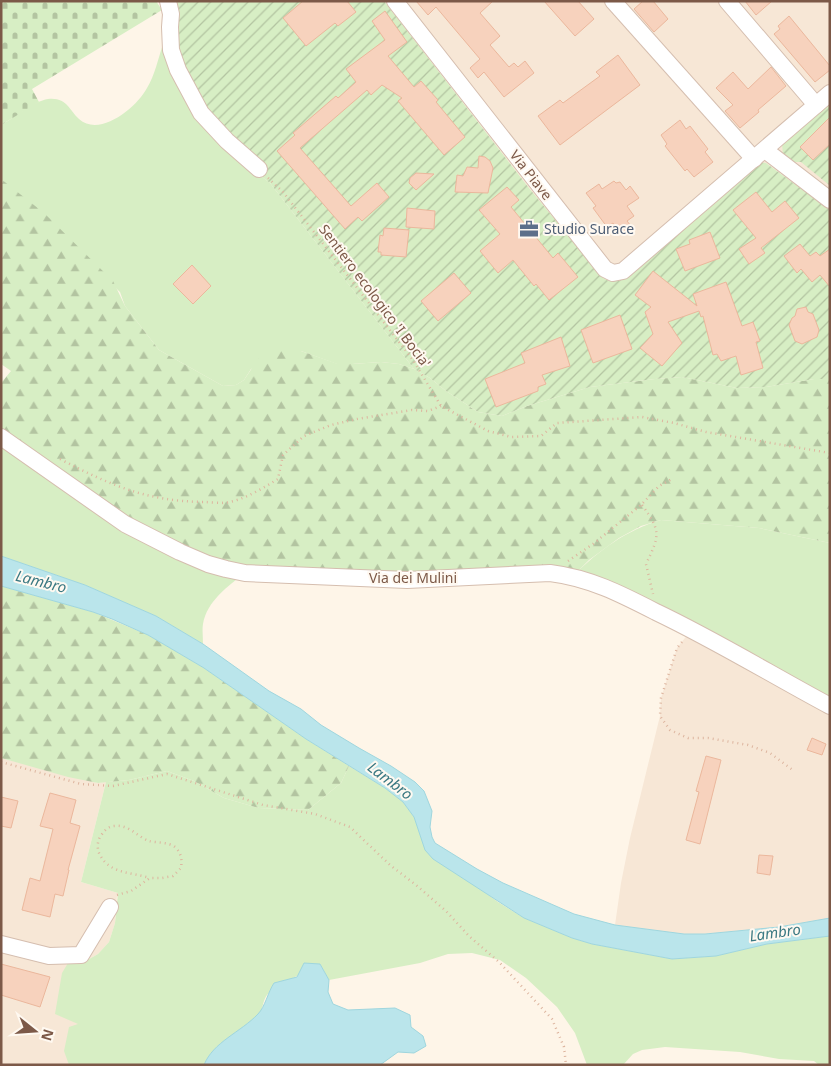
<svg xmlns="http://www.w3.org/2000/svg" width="831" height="1066" font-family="'Noto Sans',sans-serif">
  <defs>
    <pattern id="forest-firs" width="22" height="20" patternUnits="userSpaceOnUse" patternTransform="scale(1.25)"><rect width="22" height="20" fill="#d7eec4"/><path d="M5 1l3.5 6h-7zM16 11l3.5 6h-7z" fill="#b3c4a1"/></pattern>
    <pattern id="cemetery-stones" width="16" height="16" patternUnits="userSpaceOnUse" patternTransform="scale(1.25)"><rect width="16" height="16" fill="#d7eec4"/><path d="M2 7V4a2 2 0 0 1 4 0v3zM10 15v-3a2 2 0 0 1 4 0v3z" fill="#b3c4a1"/></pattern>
    <pattern id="garden-furrows" width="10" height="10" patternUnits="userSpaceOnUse" patternTransform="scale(1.25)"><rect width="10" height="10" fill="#d7eec4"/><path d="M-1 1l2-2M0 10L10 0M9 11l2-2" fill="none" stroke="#b3c4a1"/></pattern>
  </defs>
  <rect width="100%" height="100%" fill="#fef5e8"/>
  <g fill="#f7e7d6">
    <polygon points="384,1 830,1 830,210 766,163 619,281 609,281 603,278 529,188"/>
    <polygon points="692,629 817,699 830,695 830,918 779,927 705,934 684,934 615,925 621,883 630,838 660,716 661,698 677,648"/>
    <polygon points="1,758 98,783 106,782 81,882 118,893 117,895 115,923 109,942 98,954 84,962 79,1025 68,1062 69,1065 1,1065"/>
  </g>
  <g fill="#d7eec4">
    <path d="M163,44L249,167L270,183L414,369L399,364L381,362L352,364H337L301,351L251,369L244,380L236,385L223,386L159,350L125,306L120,292L1,179V125C14,118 34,101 48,99C67,97 69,110 79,119C100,138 137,107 147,88C155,75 158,59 163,44Z"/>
    <path d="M1,437L245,573C228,586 207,601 203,624C202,630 203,637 203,644L156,616L85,585L1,556Z"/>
    <path d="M661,520L759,528L830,543V695L818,699L573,576C598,551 626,530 661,520Z"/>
    <path d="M349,766L385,788L403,802L414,817L418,828L464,877L498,902L524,918L572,938L592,944L672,959L716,956L767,944L830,936V1065H819L814,1061L779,1059L740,1052L665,1047L642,1050L633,1054L623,1065H587L575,1033L557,1007L526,978L500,960L472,953L448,954L420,963L329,980L320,964C310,970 272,987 267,995C263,1000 263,1008 260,1013C244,1034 214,1040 204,1065H69L64,1051L69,1027L78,1024L55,1014L62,973L68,963L84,962L98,954L109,942L115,923L118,893L81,882L106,782L129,780L167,771L194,781L224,798L259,808L308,810L341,783Z"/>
  </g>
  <g fill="url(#forest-firs)">
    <polygon points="1,179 44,213 113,281 125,306 159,350 223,386 236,385 244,380 258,359 266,353 284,349 301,351 338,364 352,364 381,362 399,364 414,369 430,378 446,391 478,412 502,416 527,406 590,387 655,379 682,377 737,388 766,387 814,379 830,379 830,543 759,528 661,520 641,526 619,538 589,560 573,576 245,573 180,552 1,437 1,383 11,371 1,364"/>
    <polygon points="1,586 93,612 148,635 204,668 306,739 349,766 341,783 308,810 259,808 224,798 194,781 167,771 129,780 98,783 68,777 1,758"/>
  </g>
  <polygon fill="url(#cemetery-stones)" points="1,1 156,1 162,10 32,89 39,102 1,125"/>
  <g fill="url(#garden-furrows)">
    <polygon points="176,1 384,1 529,188 603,278 609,281 619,281 756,162 766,163 830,210 830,379 814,379 766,387 737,388 682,377 655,379 590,387 527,406 502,416 478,412 446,391 430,378 414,369 270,183 249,167 206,108 179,58 176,37"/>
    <polygon points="830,103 830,191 829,185 801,162 792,162 783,156 782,143"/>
  </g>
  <g fill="#bae5eb" stroke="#9fd6de">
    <polygon points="1,556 85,585 156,616 203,644 269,691 301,709 321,725 359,748 391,766 415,782 424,791 432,811 430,827 432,837 435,843 477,869 503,883 574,914 615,925 684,934 705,934 779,927 830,918 830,936 767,944 716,956 672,959 592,944 572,938 524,918 433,859 425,850 414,817 403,802 385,788 306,739 204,668 148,635 112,619 93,612 1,586"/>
    <path d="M304,963L320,964L329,980L328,992L333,1004L348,1010L395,1008L410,1015L411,1027L423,1036L426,1046L414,1053L398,1052L380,1065H204C213,1042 241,1032 258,1014C265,1007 268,992 274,983L297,977Z"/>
  </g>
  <g fill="#f7d2bd" stroke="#ebb79c">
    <polygon points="303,1 347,1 356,12 338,26 335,23 306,46 283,18"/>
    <polygon points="416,1 493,1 480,13 500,36 490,45 509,67 514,63 518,67 525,61 534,73 504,97 484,72 478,78 470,68 480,59 436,7 428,15"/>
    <polygon points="544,1 578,1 594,19 575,36"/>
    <polygon points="643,1 653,1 668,19 654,32 634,9"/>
    <polygon points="745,1 772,1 756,15"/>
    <polygon points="385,11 407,42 388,56 414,87 421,81 438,100 436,102 465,137 444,155 398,101 402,98 382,85 371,95 367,90 300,148 351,206 377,183 389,197 362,221 358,217 345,229 277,151 295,135 293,133 336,96 338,98 356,82 346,69 385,40 372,21"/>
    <polygon points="789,16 830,66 830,70 815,82 774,34 780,29 778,26"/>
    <polygon points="618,55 640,85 560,145 538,116 560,100 563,103 600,76 596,72"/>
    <polygon points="771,67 786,86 758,110 759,112 740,128 725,111 733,105 716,88 733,72 748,89"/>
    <polygon points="830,117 830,144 813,160 800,147"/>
    <polygon points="680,120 686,129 690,126 708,149 705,152 713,162 694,177 687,169 685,171 665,146 667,144 661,135"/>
    <polygon points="479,156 485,157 490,161 493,168 488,193 455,192 457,175 463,176 467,167 478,168"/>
    <polygon points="416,173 434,174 416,190 409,183 410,178"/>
    <polygon points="614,181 616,183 620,182 626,190 630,186 639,198 627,206 634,216 627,221 631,226 621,234 613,223 607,227 593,208 596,206 586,193 599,184 602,189"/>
    <polygon points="507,187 519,200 511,207 553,258 558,253 578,277 549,300 536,284 534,286 513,260 498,273 480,251 500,234 479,210"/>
    <polygon points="756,192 772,212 785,201 799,218 761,248 765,253 749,264 739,249 756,238 733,210"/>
    <polygon points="407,208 435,211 434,229 406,227"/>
    <polygon points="384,228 409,230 406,257 381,255 381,252 378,252 380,235 383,236"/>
    <polygon points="710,232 720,258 685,271 676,249 690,244 689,240"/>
    <polygon points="800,244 810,256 816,252 820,256 830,249 830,287 820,275 812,282 801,269 797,273 784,256"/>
    <polygon points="192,265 211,286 193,304 173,284"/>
    <polygon points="653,271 697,306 693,294 726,282 742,326 753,322 760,341 756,342 763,368 741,375 736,356 721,361 717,354 713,355 703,316 701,317 699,311 668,322 682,343 662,366 640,348 653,334 645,312 651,307 635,295"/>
    <polygon points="454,273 471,293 438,321 421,301"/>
    <polygon points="806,307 808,312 813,314 819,330 817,337 802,344 795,341 789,325 792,318 795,316 797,309"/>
    <polygon points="620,315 632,349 593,363 581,330"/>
    <polygon points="561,337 570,366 542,375 546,384 538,387 538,391 496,407 485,379 525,363 521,353"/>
    <polygon points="812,738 826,744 822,755 807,750"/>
    <polygon points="706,756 721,760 700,844 686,840 699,792 696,791"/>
    <polygon points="50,793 76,800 70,823 80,826 68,870 69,870 63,896 55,894 50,917 22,910 30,878 40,881 53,829 40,826"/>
    <polygon points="1,797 18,801 11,828 1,826"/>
    <polygon points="759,855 773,856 770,875 757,873"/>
    <polygon points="1,964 50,977 40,1007 1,995"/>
  </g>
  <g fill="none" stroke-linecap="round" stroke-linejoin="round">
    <g stroke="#d5beaf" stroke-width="18">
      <g id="street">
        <polyline points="168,1 171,14 170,27 171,50 178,70 201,113 227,141 259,169"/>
        <polyline points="395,1 605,269 613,273 623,271 830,93"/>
        <polyline points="613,1 754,159"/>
        <polyline points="727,1 816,105"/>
        <polyline points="765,150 830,200"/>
        <path d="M1,437L125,524L180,552L208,564L226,569L245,573L407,580L550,573C590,578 621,594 656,612C715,640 772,675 830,706"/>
        <polyline points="1,944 49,956 81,955 110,907"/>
      </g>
    </g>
    <g stroke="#ddb59f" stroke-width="2.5" stroke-dasharray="1 4" stroke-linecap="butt">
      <polyline points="268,178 283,192 413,360 441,406 488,431 511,437 541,436 557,423 642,417 674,423 706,432 830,453"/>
      <path d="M60,459C110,485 146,501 203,502C211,502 222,504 230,502C247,498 263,488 278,479L283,455L304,436L331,425L357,419L412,410L428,411L441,406"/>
      <path d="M642,505C661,531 660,535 646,564L653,594"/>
      <polyline points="568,561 593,544 641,505 659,486 672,479"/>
      <polyline points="682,642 677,648 661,698 660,716 670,730 688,738 708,738 748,745 770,753 794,771"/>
      <polyline points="1,762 81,784 113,786 167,774 263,805 315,814 350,827 390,865 416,885 446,911 469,936 499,962 552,1019 564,1047 566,1065"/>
      <path d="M117,895L131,891L150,878H162L173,876L181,868C182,860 182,854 175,847C169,842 157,843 149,841C138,837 128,824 115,826C108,826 104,831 100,837C97,842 97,850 100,855C110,874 131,872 150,878"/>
    </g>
    <use href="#street" stroke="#fff" stroke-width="16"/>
  </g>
  <defs>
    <g id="office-bare" transform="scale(1.5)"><path d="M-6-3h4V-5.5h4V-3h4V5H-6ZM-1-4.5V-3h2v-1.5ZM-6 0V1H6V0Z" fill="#5c6f8a" stroke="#fff9f1" stroke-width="2.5" paint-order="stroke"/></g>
  </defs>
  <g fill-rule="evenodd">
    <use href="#office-bare" x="529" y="229"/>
  </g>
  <g text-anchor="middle" stroke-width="4" stroke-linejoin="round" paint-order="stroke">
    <g font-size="14" fill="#7c5948" stroke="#fff9f1">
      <text transform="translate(531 175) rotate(52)" y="5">Via Piave</text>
      <text transform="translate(375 296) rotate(53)" y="5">Sentiero ecologico 'I Bocia'</text>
      <text x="413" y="583">Via dei Mulini</text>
    </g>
    <g font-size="14" fill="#4e5e75" stroke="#fff9f1" text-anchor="start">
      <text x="544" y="234">Studio Surace</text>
    </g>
    <g font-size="15" font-style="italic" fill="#3a7882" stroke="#fff9f1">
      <text transform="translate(41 582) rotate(14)" y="5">Lambro</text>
      <text transform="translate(390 781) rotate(37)" y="5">Lambro</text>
      <text transform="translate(775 933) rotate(-8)" y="5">Lambro</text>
    </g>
  </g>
  <rect width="831" height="1066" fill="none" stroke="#7c5948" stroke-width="5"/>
  <g transform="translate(35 1031) rotate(107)" stroke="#fff9f1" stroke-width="4" paint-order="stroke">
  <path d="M0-4L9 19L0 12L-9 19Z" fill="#7c5948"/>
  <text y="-8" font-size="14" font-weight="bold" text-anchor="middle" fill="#7c5948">N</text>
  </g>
</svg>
